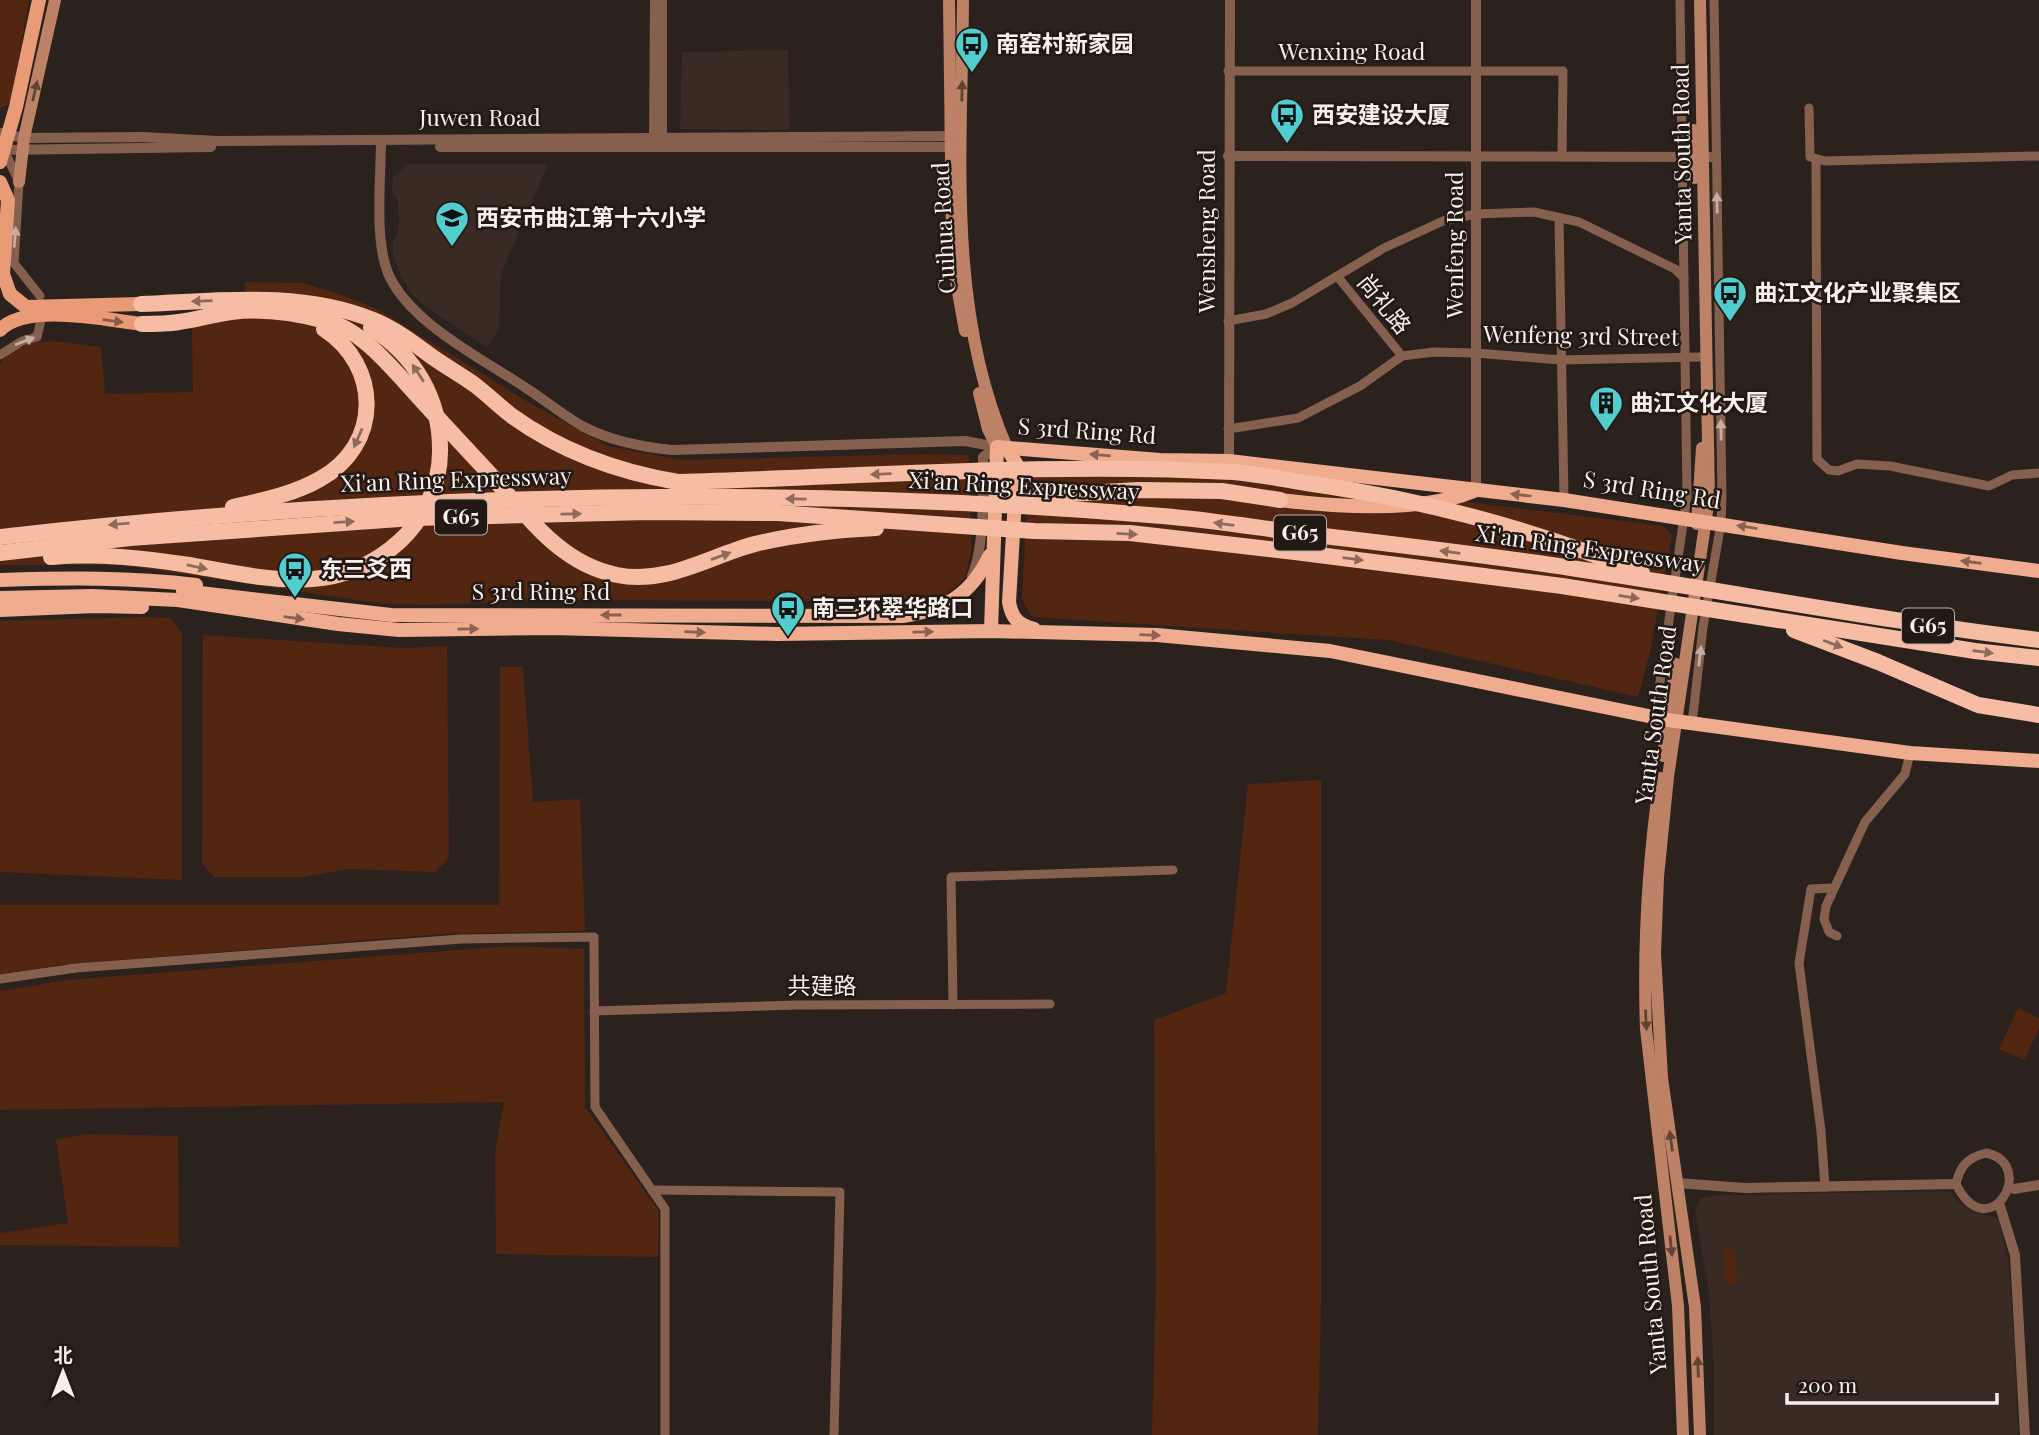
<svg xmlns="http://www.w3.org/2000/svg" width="2039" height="1435" font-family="'Playfair Display','Noto Sans SC',serif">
  <rect width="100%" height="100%" fill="#2b221e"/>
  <g fill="#392a23">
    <polygon points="788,50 790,130 680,129 682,52"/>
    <polygon points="407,164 548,164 501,274 499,329 487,347 427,308 411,293 401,276 393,256 393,241 399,228 398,200 392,192 393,178"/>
    <polygon points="1944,1191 1952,1193 1956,1200 1972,1212 1998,1218 2008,1259 2014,1337 2018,1435 1714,1435 1714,1368 1709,1293 1695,1211 1701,1198 1717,1195"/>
  </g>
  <g fill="#522610">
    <polygon points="0,0 29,0 12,98 8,105 0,108"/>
    <path d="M245,282L303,283L339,294L377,309L533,405L608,446L681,460L923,454L969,455L971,552L965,578L938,602L582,600L424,605L378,603L120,565H0V363C27,331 65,343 101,347L105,394L193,392L192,328L223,318L244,316Z"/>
    <polygon points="1039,461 1342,487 1663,526 1672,535 1650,652 1638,697 1388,640 1032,617 1022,599 1029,471"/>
    <polygon points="144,617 170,618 182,633 182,880 0,872 0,621"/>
    <polygon points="203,635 403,648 447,646 449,858 435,872 347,869 304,877 214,877 202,863"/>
    <polygon points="500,667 523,667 533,802 580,799 585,931 442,934 57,965 0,976 0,905 499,905"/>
    <polygon points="1321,780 1321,1306 1318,1435 1152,1435 1156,1282 1154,1020 1226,993 1248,784"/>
    <polygon points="511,946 584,949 585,1107 659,1211 658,1257 496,1254 495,1153 504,1102 0,1110 0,991 67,980"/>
    <polygon points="2018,1008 2039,1018 2039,1029 2024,1060 1999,1049"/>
    <polygon points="88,1134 178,1136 179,1247 0,1245 0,1233 68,1223 56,1139"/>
    <polygon points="1734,1249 1738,1283 1727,1285 1722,1251"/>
  </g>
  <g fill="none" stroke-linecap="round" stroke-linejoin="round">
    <g stroke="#86604f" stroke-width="9">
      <polyline points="1228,71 1563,71 1562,155"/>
      <polyline points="1809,108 1810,157 1825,161 2039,156"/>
      <polyline points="4,150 19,182 14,263 40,296"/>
      <polyline points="1816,159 1817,459 1829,470 1838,471 1857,464 1890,466 1989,486 2012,475 2039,473"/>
      <polyline points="1559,218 1564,500"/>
      <polyline points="1337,276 1402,356"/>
      <polyline points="1228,321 1266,314 1292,303 1384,248 1443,221 1476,214 1534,212 1579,222 1675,269 1684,278"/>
      <polyline points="0,355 22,341 37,337 41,320"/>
      <polyline points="1228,429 1298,418 1360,386 1402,356 1434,352 1476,353 1561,360 1700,357"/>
      <polyline points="1655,717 1687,496 1680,0"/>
      <polyline points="1692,724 1703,627 1721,523 1722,497 1714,0"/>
      <polyline points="1837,936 1829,932 1824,919 1826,906 1865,822 1905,774 1910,753"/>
      <polyline points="0,979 76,968 461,939 594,937 595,1107 665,1209 665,1435"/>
      <polyline points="953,1005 951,877 1173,870"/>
      <polyline points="594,1011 796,1005 1050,1004"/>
      <path d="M1986,1153C2039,1164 1989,1250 1956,1184C1960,1166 1967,1158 1986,1153Z"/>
      <polyline points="1825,1187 1821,1131 1799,963 1811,889 1834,888"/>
      <polyline points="652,1190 840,1192 834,1435"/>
    </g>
    <g stroke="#86604f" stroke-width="10">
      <polyline points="0,133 24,138 143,137 217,141 959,136"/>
      <path d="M381,140C381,177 374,239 388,273C408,322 483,359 526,388C545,400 564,416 584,427C611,441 642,447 672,450L965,441L997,447"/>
      <polyline points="654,144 655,0"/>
      <polyline points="662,144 662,0"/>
      <polyline points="440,147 956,147"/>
      <polyline points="0,150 211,147"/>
      <polyline points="1228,156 1716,157"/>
      <polyline points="1229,461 1230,0"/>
      <polyline points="1476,490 1476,0"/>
      <path d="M972,576C985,546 983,490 983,457L997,447"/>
      <polyline points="1677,1183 1745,1188 1956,1184"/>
      <polyline points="2014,1189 2039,1185"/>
      <polyline points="2000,1206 2015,1255 2025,1435"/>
    </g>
    <g stroke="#bd8166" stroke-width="12">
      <polyline points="949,0 952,238 956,281 965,331"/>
      <path d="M963,0C962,148 946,309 1007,448"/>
      <polyline points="1700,0 1709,498 1668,777 1658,877 1655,953 1662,1078 1695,1307 1700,1435"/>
      <polyline points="1694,130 1695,178"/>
      <polyline points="19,182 24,138 55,0"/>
      <polyline points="979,393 988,429 997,447"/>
      <polyline points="1697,524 1702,448"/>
      <polyline points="1663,756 1676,664"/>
      <path d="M1660,778C1648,861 1643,945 1646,1029L1678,1306L1683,1435"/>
    </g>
    <g stroke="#e99a77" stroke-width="14">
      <polyline points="0,162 16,107 39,0"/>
      <polyline points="0,182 8,200 3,274 10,294 26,307 141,304"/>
      <path d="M0,330C27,302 106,320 142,324"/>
    </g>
    <g stroke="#f0ac8e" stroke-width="14">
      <path d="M1007,448L1017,465L1009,602C1012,619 1018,624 1034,629"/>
      <path d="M1280,500C1337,507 1420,513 1474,491"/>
      <path d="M0,580C66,578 131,577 196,585"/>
      <path d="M183,591L391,615L903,616C945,610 971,595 990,555"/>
      <polyline points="0,598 92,596 178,600 338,624 399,630 553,628 777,634 991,631 1157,635 1330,651 1668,720 1910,753 2039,761"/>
      <polyline points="0,610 95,606 142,607"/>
      <polyline points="991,631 997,447 1160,460 1229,461 1564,500 1902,553 2039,571"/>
    </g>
    <g stroke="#f6bda4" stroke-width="16">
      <path d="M141,304C217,301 300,290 373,320C395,329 412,342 431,356C445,366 461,375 475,385C488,395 499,406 512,416C562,452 618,472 678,482C863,477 1048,462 1233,472C1257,474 1282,479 1306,483C1420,499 1535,530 1642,573"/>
      <path d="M142,324C154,324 167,324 179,322C197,320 214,314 231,312C262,308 296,313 326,321C357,328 384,359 405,382C432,412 460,442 488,472C525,513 559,564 617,575C667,585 709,556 755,544C796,534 834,530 876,528"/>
      <polyline points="1014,502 1035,496 1138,490 1222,491 1280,500"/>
      <path d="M233,507C263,500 294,494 320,479C382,445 381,366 324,329"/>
      <path d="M0,537C385,493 776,484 1162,516C1213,520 1264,529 1315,535C1401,545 1486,555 1571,568C1727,591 1882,621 2039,640"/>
      <polyline points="0,553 130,538 414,518 647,512 778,513 1034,531 1130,533 1295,552 1562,586 1975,651 2039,658"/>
      <path d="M51,557C97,553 143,558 189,565C264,578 337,599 400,541C424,519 440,484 440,452C441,400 415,355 371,328"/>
      <polyline points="1794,630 1878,662 1978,705 2039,715"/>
    </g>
  </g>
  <defs><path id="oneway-solid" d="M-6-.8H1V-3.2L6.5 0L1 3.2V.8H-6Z" transform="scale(1.75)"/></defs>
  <g fill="#604335">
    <use href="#oneway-solid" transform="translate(35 91) rotate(-77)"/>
    <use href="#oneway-solid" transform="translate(962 91) rotate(-89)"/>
    <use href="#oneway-solid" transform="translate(1646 1020) rotate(87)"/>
    <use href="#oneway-solid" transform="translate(1671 1141) rotate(-98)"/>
    <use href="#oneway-solid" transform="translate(1671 1246) rotate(84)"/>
    <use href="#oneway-solid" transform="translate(1698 1367) rotate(-92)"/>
  </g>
  <g fill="#c4afa6">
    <use href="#oneway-solid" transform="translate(1717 203) rotate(-91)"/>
    <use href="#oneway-solid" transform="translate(15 237) rotate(-86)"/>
    <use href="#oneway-solid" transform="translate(25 341) rotate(-21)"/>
    <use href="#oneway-solid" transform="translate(1721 430) rotate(-91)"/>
    <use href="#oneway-solid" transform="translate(1700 656) rotate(-83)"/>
  </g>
  <g fill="#8c6b5c">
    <use href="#oneway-solid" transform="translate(202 301) rotate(178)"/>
    <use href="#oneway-solid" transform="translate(418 373) rotate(-123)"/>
    <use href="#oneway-solid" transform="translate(358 438) rotate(114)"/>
    <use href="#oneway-solid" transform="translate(881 474) rotate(178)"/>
    <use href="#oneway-solid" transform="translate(796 499) rotate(-179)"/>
    <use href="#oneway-solid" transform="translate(571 514) rotate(-1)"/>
    <use href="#oneway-solid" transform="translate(344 522) rotate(-3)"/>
    <use href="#oneway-solid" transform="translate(119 524) rotate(175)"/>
    <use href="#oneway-solid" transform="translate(1224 524) rotate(-173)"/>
    <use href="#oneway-solid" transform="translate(1127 534) rotate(3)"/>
    <use href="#oneway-solid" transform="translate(1450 552) rotate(-172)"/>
    <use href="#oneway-solid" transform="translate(721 556) rotate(-20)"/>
    <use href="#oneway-solid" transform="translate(1353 559) rotate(7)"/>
    <use href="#oneway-solid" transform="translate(197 567) rotate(11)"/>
    <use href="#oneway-solid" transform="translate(1629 597) rotate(9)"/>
    <use href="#oneway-solid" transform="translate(1833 644) rotate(21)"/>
    <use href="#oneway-solid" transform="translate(1983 652) rotate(7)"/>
  </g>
  <use fill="#865a46" href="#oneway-solid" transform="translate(113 321) rotate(7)"/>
  <g fill="#896252">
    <use href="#oneway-solid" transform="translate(1100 455) rotate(-175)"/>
    <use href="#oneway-solid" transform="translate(1521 495) rotate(-174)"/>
    <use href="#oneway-solid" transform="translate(1747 527) rotate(-171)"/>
    <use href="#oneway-solid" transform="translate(1971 562) rotate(-172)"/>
    <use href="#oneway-solid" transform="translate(611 615) rotate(-180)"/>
    <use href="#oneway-solid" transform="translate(294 618) rotate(8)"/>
    <use href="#oneway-solid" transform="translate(468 629) rotate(-1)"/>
    <use href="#oneway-solid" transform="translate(695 632) rotate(2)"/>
    <use href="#oneway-solid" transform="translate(923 632) rotate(-1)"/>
    <use href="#oneway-solid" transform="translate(1150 635) rotate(2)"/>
  </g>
  <defs>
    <g id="bus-pin" transform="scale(1.75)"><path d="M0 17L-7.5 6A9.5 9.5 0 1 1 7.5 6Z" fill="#52cdcd" stroke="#221915"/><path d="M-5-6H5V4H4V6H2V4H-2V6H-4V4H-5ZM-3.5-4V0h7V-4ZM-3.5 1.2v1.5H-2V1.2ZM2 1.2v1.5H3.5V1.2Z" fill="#111"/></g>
    <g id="school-pin" transform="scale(1.75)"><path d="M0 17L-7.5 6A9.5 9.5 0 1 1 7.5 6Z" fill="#52cdcd" stroke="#221915"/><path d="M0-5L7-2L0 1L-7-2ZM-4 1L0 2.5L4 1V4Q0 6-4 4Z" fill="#111"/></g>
    <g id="building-pin" transform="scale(1.75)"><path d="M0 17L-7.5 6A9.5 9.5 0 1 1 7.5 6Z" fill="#52cdcd" stroke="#221915"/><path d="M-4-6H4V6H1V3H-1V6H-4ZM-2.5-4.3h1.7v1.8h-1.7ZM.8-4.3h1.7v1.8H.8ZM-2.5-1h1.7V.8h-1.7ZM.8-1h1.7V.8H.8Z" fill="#111"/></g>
  </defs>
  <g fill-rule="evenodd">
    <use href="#bus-pin" x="972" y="44"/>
    <use href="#bus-pin" x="1287" y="115"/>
    <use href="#school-pin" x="452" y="218"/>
    <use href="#bus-pin" x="1730" y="293"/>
    <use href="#building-pin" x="1606" y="403"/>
    <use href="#bus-pin" x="295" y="569"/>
    <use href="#bus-pin" x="788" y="608"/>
  </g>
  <g text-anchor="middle" stroke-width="5" stroke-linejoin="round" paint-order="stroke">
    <g fill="#221915" stroke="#b7b0ac" stroke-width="2">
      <rect x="435" y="499.5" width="52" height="35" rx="5"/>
      <rect x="1274" y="515.5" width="52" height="35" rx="5"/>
      <rect x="1902" y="608.5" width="52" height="35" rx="5"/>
    </g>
    <g font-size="21" font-weight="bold" fill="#f7f0ed">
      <text x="461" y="524">G65</text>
      <text x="1300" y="540">G65</text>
      <text x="1928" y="633">G65</text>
    </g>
    <g font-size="23" font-weight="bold" fill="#f7f0ed" stroke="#221915" text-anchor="start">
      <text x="996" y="52">南窑村新家园</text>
      <text x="1312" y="123">西安建设大厦</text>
      <text x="476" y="226">西安市曲江第十六小学</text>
      <text x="1754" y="301">曲江文化产业聚集区</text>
      <text x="1630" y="411">曲江文化大厦</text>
      <text x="320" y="577">东三爻西</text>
      <text x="812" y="616">南三环翠华路口</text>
    </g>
    <g font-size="23" fill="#f7f0ed" stroke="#221915">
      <text x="1352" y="60">Wenxing Road</text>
      <text x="480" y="126">Juwen Road</text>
      <text transform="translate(1682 154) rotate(-91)" y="8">Yanta South Road</text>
      <text transform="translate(944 228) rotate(-93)" y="8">Cuihua Road</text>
      <text transform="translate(1207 231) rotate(-90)" y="8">Wensheng Road</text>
      <text transform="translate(1455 245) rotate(-90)" y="8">Wenfeng Road</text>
      <text transform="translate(1384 304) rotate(51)" y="8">尚礼路</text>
      <text transform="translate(1581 336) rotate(1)" y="8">Wenfeng 3rd Street</text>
      <text transform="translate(1087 431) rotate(4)" y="8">S 3rd Ring Rd</text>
      <text transform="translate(456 480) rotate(-2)" y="8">Xi'an Ring Expressway</text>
      <text transform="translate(1024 486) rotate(3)" y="8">Xi'an Ring Expressway</text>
      <text transform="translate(1652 490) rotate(9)" y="8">S 3rd Ring Rd</text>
      <text transform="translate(1590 549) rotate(8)" y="8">Xi'an Ring Expressway</text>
      <text x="541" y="600">S 3rd Ring Rd</text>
      <text transform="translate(1656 715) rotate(-82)" y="8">Yanta South Road</text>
      <text x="822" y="994">共建路</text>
      <text transform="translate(1651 1284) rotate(-95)" y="8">Yanta South Road</text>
    </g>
  </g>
  <g transform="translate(63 1372)" stroke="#221915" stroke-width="5" paint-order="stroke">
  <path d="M0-5L12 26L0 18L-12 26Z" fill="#f7f0ed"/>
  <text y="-10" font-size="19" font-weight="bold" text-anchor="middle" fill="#f7f0ed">北</text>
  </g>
  <path d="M1787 1393v10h210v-10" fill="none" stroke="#f7f0ed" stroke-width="3.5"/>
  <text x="1798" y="1393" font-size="21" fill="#f7f0ed" stroke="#221915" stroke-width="5" paint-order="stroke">200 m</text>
</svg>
